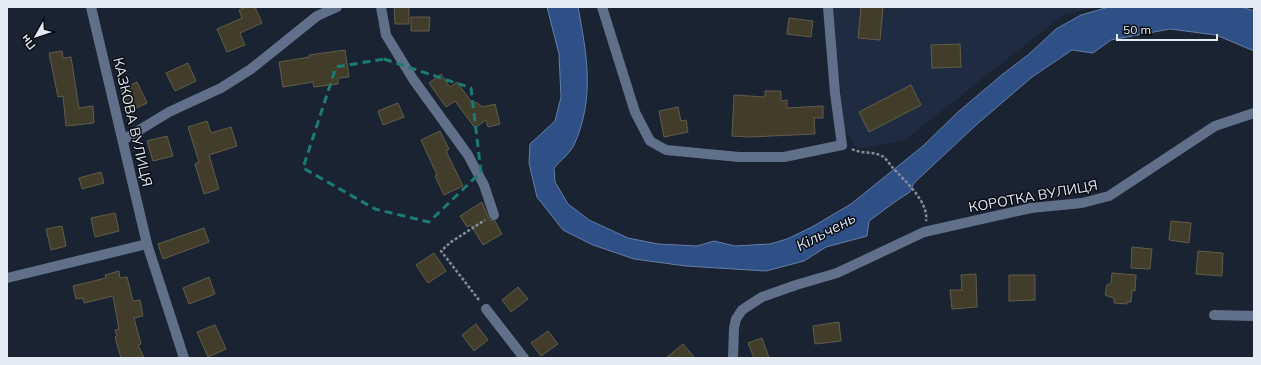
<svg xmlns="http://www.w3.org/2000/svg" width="1261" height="365" font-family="Mulish,sans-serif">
  <rect width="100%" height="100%" fill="#1a2332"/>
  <polygon fill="#1f2b40" points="833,7 1098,7 1063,15 905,140 857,149 844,129"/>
  <path fill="#2f4f87" stroke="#657ea8" d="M547,7H578C587,55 595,98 574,145C570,153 560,161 554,168L555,182L568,204L589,220L628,238L658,244L697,246L714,241L735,246L770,244L787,239L812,227L851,204L923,146L958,112L1003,74L1028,55L1056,29L1081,15L1109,7H1242L1254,11V51L1216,35L1170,29L1111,40L1093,53L1072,50L1032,77L976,125L914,183L910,192L896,201L869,221L867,236L826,247L804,261L766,271L686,266L634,259L593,245L563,230L537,197L529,163L530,144L555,121L561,97L559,54Z"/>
  <g fill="#413d2a" stroke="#625d49">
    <polygon points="246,7 255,7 262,23 240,33 245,45 227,52 217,29 242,18 239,10"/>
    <polygon points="394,7 409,7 409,24 395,24"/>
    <polygon points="861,7 883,7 880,40 858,38"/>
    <polygon points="411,17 430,17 429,31 411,31"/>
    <polygon points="789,18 813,21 811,37 787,34"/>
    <polygon points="960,44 961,67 932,68 931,45"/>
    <polygon points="345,50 349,77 338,78 338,84 314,87 313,82 283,87 279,62 310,57 309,55"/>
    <polygon points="62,51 63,58 71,57 79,108 93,106 94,123 66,126 63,96 58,97 49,53"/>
    <polygon points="188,63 196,81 175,91 166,73"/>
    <polygon points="441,74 450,87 457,82 473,104 476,102 483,107 495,104 500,124 488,127 486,120 475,128 455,101 446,107 429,83"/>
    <polygon points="137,82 147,103 130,111 121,90"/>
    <polygon points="911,85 921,105 869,132 859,112"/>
    <polygon points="765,91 781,91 781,101 787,100 787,108 823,106 823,118 814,118 815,134 749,137 732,136 734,95 765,97"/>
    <polygon points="398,103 404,117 383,125 378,111"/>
    <polygon points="678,107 681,121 686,120 688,132 664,137 659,111"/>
    <polygon points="207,121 211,133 231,127 237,146 209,155 219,189 204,194 195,164 199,162 188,127"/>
    <polygon points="440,131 449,149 446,151 463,186 444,195 435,176 437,175 421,140"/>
    <polygon points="167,136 173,156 153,161 147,141"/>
    <polygon points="101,172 104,183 82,189 79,178"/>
    <polygon points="482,202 488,217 490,220 495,221 502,234 483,245 471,225 467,227 460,216"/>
    <polygon points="115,213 119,231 95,237 91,218"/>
    <polygon points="1171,221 1191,223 1189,243 1169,240"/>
    <polygon points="62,226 66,246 51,250 46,229"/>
    <polygon points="204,228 209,242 163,259 158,244"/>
    <polygon points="1132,247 1152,249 1150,269 1131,268"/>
    <polygon points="1198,251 1223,253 1222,276 1196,274"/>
    <polygon points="434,253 446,271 428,283 416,265"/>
    <polygon points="119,271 120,278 127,277 133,301 140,300 143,316 134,318 141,344 138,345 144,358 121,358 115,337 117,336 115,330 119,329 113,296 84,303 83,298 76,299 73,286 106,278 105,275"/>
    <polygon points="1112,273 1136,275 1135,291 1132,290 1131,302 1127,302 1127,304 1114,303 1114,298 1105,295 1107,285 1111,283"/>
    <polygon points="976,274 977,307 952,309 950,290 962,290 961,275"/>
    <polygon points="1009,275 1035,275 1035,300 1009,301"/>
    <polygon points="209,277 215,294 189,304 183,288"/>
    <polygon points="518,287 528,299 511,312 502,300"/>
    <polygon points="839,322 841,341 815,344 813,326"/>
    <polygon points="476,324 488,340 474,351 462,335"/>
    <polygon points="215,325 226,349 208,357 197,332"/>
    <polygon points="548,331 558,344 541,356 531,343"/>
    <polygon points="762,338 769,358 754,358 748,343"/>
    <polygon points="683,344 695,358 666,358"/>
  </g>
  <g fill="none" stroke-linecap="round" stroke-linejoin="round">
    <g stroke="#858c99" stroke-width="2.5" stroke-dasharray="3 2" stroke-linecap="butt">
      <path d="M852,149C861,154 873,151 882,156C886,158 889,164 893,168C905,181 929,202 926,221"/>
      <polyline points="479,300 441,251 451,242 485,220"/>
    </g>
    <g stroke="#61708a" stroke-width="10">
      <polyline points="91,7 147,244 184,358"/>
      <polyline points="381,7 386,35 413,79 468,155 484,185 494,215"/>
      <polyline points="602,7 635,112 650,141 666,150 739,157 784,157 842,145 835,93 828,7"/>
      <polyline points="123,140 169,112 221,88 251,69 317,16 337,7"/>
      <polyline points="7,278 147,244"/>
      <polyline points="486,309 524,358"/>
      <polyline points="1214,315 1254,316"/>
      <polyline points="733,358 734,328 736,319 742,310 762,297 796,285 837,273 924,232 1031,208 1082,203 1109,196 1215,126 1254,113"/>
    </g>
  </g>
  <path fill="none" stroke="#1a7c75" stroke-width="3" stroke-dasharray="8 5" stroke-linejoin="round" d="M384,59L471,88L481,172L429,222L375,209L303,168L336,67Z"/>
  <g text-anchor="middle" stroke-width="3" stroke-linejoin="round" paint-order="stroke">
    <g font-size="14" fill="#e3eaf4" stroke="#080c13">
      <text transform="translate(133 122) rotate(77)" y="5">КАЗКОВА ВУЛИЦЯ</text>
      <text transform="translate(1033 196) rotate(-10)" y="5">КОРОТКА ВУЛИЦЯ</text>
    </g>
    <g font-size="15" font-style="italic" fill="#dae4f5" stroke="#080c13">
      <text transform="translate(826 232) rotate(-28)" y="5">Кільчень</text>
    </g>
  </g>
  <rect width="1261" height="365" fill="none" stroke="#e3eaf4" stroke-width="16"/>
  <g transform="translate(36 36) rotate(231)" stroke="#080c13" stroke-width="3" paint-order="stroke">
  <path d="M0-3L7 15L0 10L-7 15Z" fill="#e3eaf4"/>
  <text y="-6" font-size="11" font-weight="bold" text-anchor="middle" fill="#e3eaf4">Пн</text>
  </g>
  <path d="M1117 34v6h100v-6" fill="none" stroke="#e3eaf4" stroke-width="2"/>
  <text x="1123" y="34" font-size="12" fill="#e3eaf4" stroke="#080c13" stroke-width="3" paint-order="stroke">50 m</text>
</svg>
